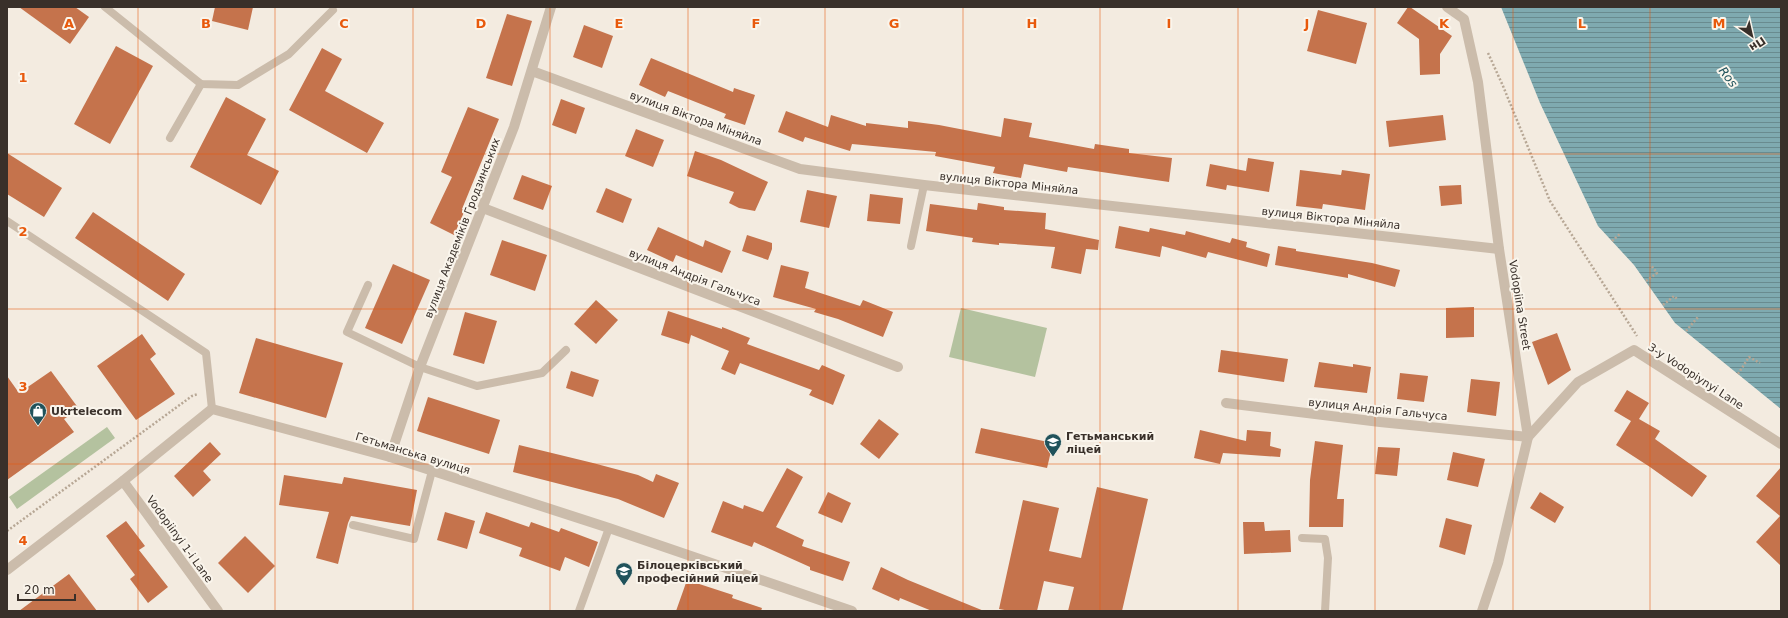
<svg xmlns="http://www.w3.org/2000/svg" width="1788" height="618" font-family="'DejaVu Sans',sans-serif">
  <defs>
    <pattern id="water-rules" width="6" height="5" patternUnits="userSpaceOnUse"><rect width="6" height="5" fill="#7faab0"/><path d="M0 2.5h6" fill="none" stroke="#698b8f"/></pattern>
  </defs>
  <rect width="100%" height="100%" fill="#f3ebe0"/>
  <g fill="#b4c29f">
    <polygon points="961,308 1047,328 1035,377 949,357"/>
    <polygon points="107,427 115,438 17,509 9,497"/>
  </g>
  <polygon fill="url(#water-rules)" points="1501,7 1781,7 1781,409 1675,323 1634,265 1598,226 1540,103"/>
  <g fill="#c5734c">
    <polygon points="19,7 75,7 89,17 70,44"/>
    <polygon points="215,7 253,7 248,30 212,21"/>
    <polygon points="1408,7 1410,7 1452,36 1440,54 1440,74 1420,75 1419,39 1397,23"/>
    <polygon points="1318,10 1367,23 1356,64 1307,51"/>
    <polygon points="507,14 532,21 512,86 486,78"/>
    <polygon points="584,25 613,36 602,68 573,57"/>
    <polygon points="116,46 153,66 110,144 74,124"/>
    <polygon points="322,48 342,59 325,91 384,123 367,153 289,110"/>
    <polygon points="651,58 733,92 734,88 755,95 745,125 724,118 726,114 668,91 665,97 639,85"/>
    <polygon points="226,97 266,119 247,155 279,171 261,205 190,167"/>
    <polygon points="561,99 585,108 576,134 552,125"/>
    <polygon points="468,107 499,119 462,209 465,210 454,235 430,223 452,177 441,172"/>
    <polygon points="786,111 828,127 831,115 866,126 866,123 908,128 908,121 939,125 1001,137 1004,118 1032,123 1029,137 1094,149 1095,144 1129,149 1129,153 1172,158 1169,182 1068,167 1067,172 1024,164 1021,178 993,173 995,167 935,156 936,152 852,144 850,151 805,137 803,142 778,132"/>
    <polygon points="1443,115 1446,140 1389,147 1386,121"/>
    <polygon points="636,129 664,140 653,167 625,156"/>
    <polygon points="695,151 721,160 768,182 755,211 739,208 729,203 734,192 687,176"/>
    <polygon points="7,153 62,188 44,217 7,194"/>
    <polygon points="1248,158 1274,162 1269,192 1227,185 1226,190 1206,186 1210,164 1246,171"/>
    <polygon points="1300,170 1341,175 1342,170 1370,174 1365,210 1323,204 1322,209 1296,206"/>
    <polygon points="522,175 552,186 543,210 513,199"/>
    <polygon points="1461,185 1462,204 1441,206 1439,186"/>
    <polygon points="606,188 632,199 623,223 596,212"/>
    <polygon points="807,190 837,196 829,228 800,222"/>
    <polygon points="870,194 903,198 900,224 867,221"/>
    <polygon points="978,203 1004,207 1004,210 1046,213 1045,229 1099,240 1098,250 1086,249 1081,274 1051,268 1055,247 999,243 999,245 972,242 973,238 926,231 930,204 977,210"/>
    <polygon points="93,212 185,274 168,301 75,238"/>
    <polygon points="1119,226 1149,232 1150,228 1185,235 1186,231 1230,243 1232,238 1247,242 1246,247 1270,254 1267,267 1208,252 1206,258 1162,246 1160,257 1115,248"/>
    <polygon points="658,227 703,247 705,240 731,251 722,273 676,255 673,262 647,250"/>
    <polygon points="747,235 772,243 772,249 768,260 742,251"/>
    <polygon points="502,240 547,255 535,291 490,275"/>
    <polygon points="1278,246 1296,249 1296,251 1372,263 1400,270 1395,287 1348,274 1348,278 1275,265"/>
    <polygon points="393,264 430,280 402,344 365,328"/>
    <polygon points="781,265 809,272 805,288 860,306 863,300 893,312 883,337 838,319 814,312 816,309 773,297"/>
    <polygon points="596,300 618,320 596,344 574,324"/>
    <polygon points="1474,307 1474,337 1446,338 1446,308"/>
    <polygon points="668,311 722,329 722,327 750,338 747,344 819,370 822,365 845,375 833,405 809,395 812,390 740,363 735,375 721,369 729,351 691,335 689,344 661,335"/>
    <polygon points="465,312 497,321 484,364 453,355"/>
    <polygon points="1557,333 1571,370 1548,385 1532,342"/>
    <polygon points="142,334 156,354 150,359 175,394 136,420 97,366"/>
    <polygon points="256,338 343,363 326,418 239,393"/>
    <polygon points="1221,350 1288,359 1284,382 1218,372"/>
    <polygon points="1319,362 1353,367 1353,364 1371,367 1367,393 1314,387"/>
    <polygon points="51,371 79,409 64,419 74,432 7,480 7,376 19,393"/>
    <polygon points="571,371 599,380 593,397 566,388"/>
    <polygon points="1400,373 1428,376 1424,402 1397,399"/>
    <polygon points="1471,379 1500,382 1496,416 1467,412"/>
    <polygon points="1627,390 1649,403 1639,419 1660,431 1655,439 1707,476 1692,497 1650,467 1616,445 1631,421 1614,411"/>
    <polygon points="428,397 500,420 489,454 417,431"/>
    <polygon points="879,419 899,434 879,459 860,444"/>
    <polygon points="981,428 1053,443 1047,468 975,453"/>
    <polygon points="1200,430 1246,441 1247,430 1271,432 1270,446 1281,449 1280,457 1223,453 1220,464 1194,458"/>
    <polygon points="1315,441 1343,445 1337,499 1344,499 1343,527 1309,527 1310,480"/>
    <polygon points="210,442 221,454 203,471 211,480 193,497 174,476"/>
    <polygon points="519,445 593,463 638,475 653,482 656,474 679,483 664,518 618,499 513,472"/>
    <polygon points="1378,447 1400,448 1397,476 1375,474"/>
    <polygon points="1453,452 1485,459 1478,487 1447,480"/>
    <polygon points="1781,467 1781,566 1756,542 1780,516 1756,496"/>
    <polygon points="787,468 803,477 776,527 804,540 802,546 850,562 843,581 810,570 810,567 754,542 752,547 711,532 723,501 743,509 744,505 763,512"/>
    <polygon points="284,475 342,484 344,477 417,490 410,526 351,516 348,523 338,564 316,558 329,512 279,505"/>
    <polygon points="1097,487 1148,499 1122,611 1068,611 1074,587 1044,581 1037,611 1010,611 999,609 1023,500 1059,508 1049,551 1081,558"/>
    <polygon points="828,492 851,503 842,523 818,513"/>
    <polygon points="1540,492 1564,507 1555,523 1530,508"/>
    <polygon points="445,512 475,521 467,549 437,540"/>
    <polygon points="486,512 529,527 531,522 559,532 561,528 598,542 589,567 565,557 560,571 519,556 522,548 479,533"/>
    <polygon points="1446,518 1472,525 1465,555 1439,547"/>
    <polygon points="126,521 145,546 139,550 168,587 148,603 130,579 135,575 106,536"/>
    <polygon points="1243,522 1264,522 1265,531 1290,530 1291,552 1244,554"/>
    <polygon points="245,536 275,566 248,593 218,563"/>
    <polygon points="881,567 908,580 984,611 932,611 900,598 899,601 872,589"/>
    <polygon points="69,574 97,611 19,611"/>
    <polygon points="687,580 733,595 732,598 762,608 761,611 676,611"/>
  </g>
  <g fill="none" stroke-linecap="round" stroke-linejoin="round">
    <g stroke="#b7a795" stroke-width="2.5" stroke-dasharray="2 2" stroke-linecap="butt">
      <polyline points="1488,53 1503,86 1550,201 1637,336"/>
      <polyline points="1612,241 1621,233"/>
      <polyline points="1646,281 1657,273 1651,265"/>
      <polyline points="1663,305 1674,296 1678,300"/>
      <polyline points="1686,331 1698,317"/>
      <polyline points="1738,374 1749,357 1760,363"/>
      <polyline points="7,531 192,396 198,394"/>
    </g>
    <g stroke="#cbbcab" stroke-width="8">
      <polyline points="105,7 201,84 238,85 289,54 333,10"/>
      <polyline points="170,138 201,84"/>
      <polyline points="7,221 206,353 212,409"/>
      <polyline points="911,246 924,185"/>
      <polyline points="368,285 347,332 420,367 477,386 542,373 566,350"/>
      <polyline points="353,525 414,539 432,471"/>
      <polyline points="1302,538 1325,539 1328,558 1325,611"/>
      <polyline points="579,611 609,528"/>
    </g>
    <g stroke="#cbbcab" stroke-width="10">
      <polyline points="1447,7 1464,19 1478,82 1499,249 1528,437 1498,563 1482,611"/>
      <polyline points="532,71 800,169 924,185 1499,249"/>
      <polyline points="483,208 898,367"/>
      <polyline points="1226,403 1380,422 1528,437 1578,382 1634,350 1781,444"/>
      <polyline points="390,457 420,367 514,127 551,7"/>
      <polyline points="123,481 218,611"/>
      <polyline points="7,570 123,481 212,409 390,457 609,528 852,611"/>
    </g>
  </g>
  <path fill="none" stroke="#e8590c" stroke-width="1" stroke-opacity="0.55" d="M138,7V611M275,7V611M413,7V611M550,7V611M688,7V611M825,7V611M963,7V611M1100,7V611M1238,7V611M1375,7V611M1513,7V611M1650,7V611M7,154H1781M7,309H1781M7,464H1781"/>
  <defs>
    <g id="shop-pin" transform="scale(0.9)"><path d="M0 17L-7.5 6A9.5 9.5 0 1 1 7.5 6Z" fill="#20525b" stroke="#faf5ec"/><path d="M-5-2.5h2.3a2.7 3.5 0 0 1 5.4 0H5L5.5 6h-11ZM-1.5-2.5h3a1.5 2.3 0 0 0-3 0Z" fill="#fff"/></g>
    <g id="school-pin" transform="scale(0.9)"><path d="M0 17L-7.5 6A9.5 9.5 0 1 1 7.5 6Z" fill="#20525b" stroke="#faf5ec"/><path d="M0-5L7-2L0 1L-7-2ZM-4 1L0 2.5L4 1V4Q0 6-4 4Z" fill="#fff"/></g>
    <g id="university-pin" transform="scale(0.9)"><path d="M0 17L-7.5 6A9.5 9.5 0 1 1 7.5 6Z" fill="#20525b" stroke="#faf5ec"/><path d="M0-5L7-2L0 1L-7-2ZM-4 1L0 2.5L4 1V4Q0 6-4 4Z" fill="#fff"/></g>
  </defs>
  <g fill-rule="evenodd">
    <use href="#shop-pin" x="38" y="411"/>
    <use href="#school-pin" x="1053" y="442"/>
    <use href="#university-pin" x="624" y="571"/>
  </g>
  <g text-anchor="middle" stroke-width="4" stroke-linejoin="round" paint-order="stroke">
    <g font-size="11" fill="#39302a" stroke="#faf5ec">
      <text transform="translate(696 118) rotate(20)" y="4">вулиця Віктора Міняйла</text>
      <text transform="translate(1009 183) rotate(6)" y="4">вулиця Віктора Міняйла</text>
      <text transform="translate(1331 218) rotate(6)" y="4">вулиця Віктора Міняйла</text>
      <text transform="translate(462 228) rotate(-69)" y="4">вулиця Академіків Гродзинських</text>
      <text transform="translate(695 277) rotate(21)" y="4">вулиця Андрія Гальчуса</text>
      <text transform="translate(1520 305) rotate(81)" y="4">Vodopiina Street</text>
      <text transform="translate(1696 376) rotate(33)" y="4">3-y Vodopiynyi Lane</text>
      <text transform="translate(1378 409) rotate(6)" y="4">вулиця Андрія Гальчуса</text>
      <text transform="translate(413 453) rotate(17)" y="4">Гетьманська вулиця</text>
      <text transform="translate(180 539) rotate(54)" y="4">Vodopiinyi 1-i Lane</text>
    </g>
    <g font-size="11" font-weight="bold" fill="#39302a" stroke="#faf5ec" text-anchor="start">
      <text x="51" y="415">Ukrtelecom</text>
      <text x="1066" y="440">Гетьманський<tspan x="1066" dy="13">ліцей</tspan></text>
      <text x="637" y="569">Білоцерківський<tspan x="637" dy="13">професійний ліцей</tspan></text>
    </g>
    <g font-size="12" font-style="italic" fill="#20525b" stroke="#faf5ec">
      <text transform="translate(1728 77) rotate(53)" y="4">Ros</text>
    </g>
  </g>
  <g font-size="13" text-anchor="middle" font-weight="bold" fill="#e8590c" stroke="#faf5ec" stroke-width="4" stroke-linejoin="round" paint-order="stroke">
    <text x="69" y="28">A</text>
    <text x="206" y="28">B</text>
    <text x="344" y="28">C</text>
    <text x="481" y="28">D</text>
    <text x="619" y="28">E</text>
    <text x="756" y="28">F</text>
    <text x="894" y="28">G</text>
    <text x="1032" y="28">H</text>
    <text x="1169" y="28">I</text>
    <text x="1307" y="28">J</text>
    <text x="1444" y="28">K</text>
    <text x="1582" y="28">L</text>
    <text x="1719" y="28">M</text>
    <text x="23" y="82">1</text>
    <text x="23" y="236">2</text>
    <text x="23" y="391">3</text>
    <text x="23" y="545">4</text>
  </g>
  <rect width="1788" height="618" fill="none" stroke="#39302a" stroke-width="16"/>
  <g transform="translate(1752 36) rotate(146)" stroke="#faf5ec" stroke-width="3" paint-order="stroke">
  <path d="M0-3L7 15L0 10L-7 15Z" fill="#39302a"/>
  <text y="-6" font-size="11" font-weight="bold" text-anchor="middle" fill="#39302a">Пн</text>
  </g>
  <path d="M18 594v6h57v-6" fill="none" stroke="#39302a" stroke-width="2"/>
  <text x="24" y="594" font-size="12" fill="#39302a" stroke="#faf5ec" stroke-width="3" paint-order="stroke">20 m</text>
</svg>
